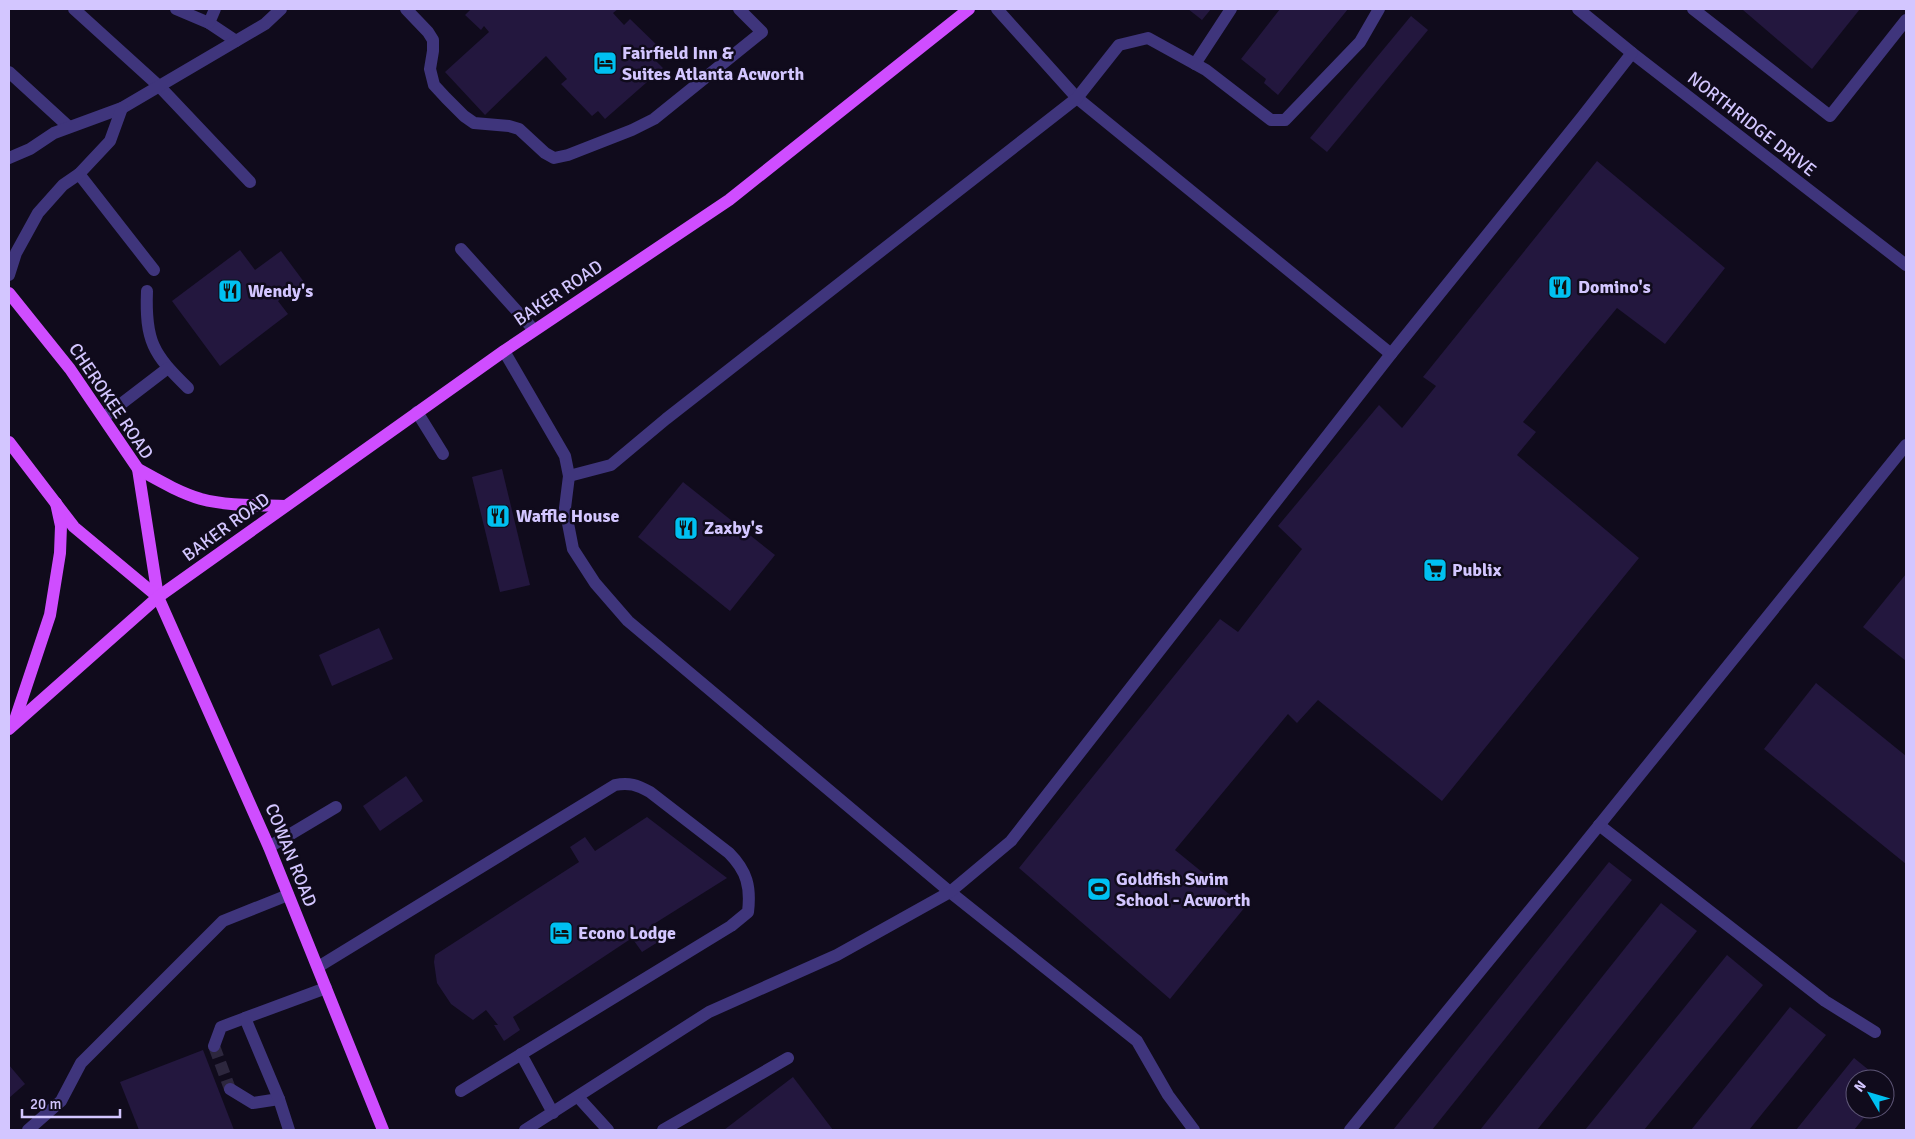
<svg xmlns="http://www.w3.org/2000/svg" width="1915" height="1139" font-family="Signika,sans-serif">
  <rect width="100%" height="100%" fill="#100b1c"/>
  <g fill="#23173e">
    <polygon points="471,9 618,9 613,13 624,25 630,19 661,49 653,58 663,68 605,119 598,111 592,116 561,84 567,79 546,56 485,115 445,72 489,32 484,26 481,30 465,15"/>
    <polygon points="1188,9 1211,9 1202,20"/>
    <polygon points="1280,9 1348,9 1278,95 1264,83 1266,79 1241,59"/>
    <polygon points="1744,9 1860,9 1812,69 1743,10"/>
    <polygon points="1411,16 1428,30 1327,152 1310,138"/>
    <polygon points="1597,161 1725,268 1665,344 1617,308 1523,422 1536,432 1517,455 1639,558 1442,801 1318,700 1297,723 1288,714 1175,850 1245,907 1170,999 1019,868 1220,619 1238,632 1302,549 1278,526 1379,405 1402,428 1436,386 1423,377"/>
    <polygon points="240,250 255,270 281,251 304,282 278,301 288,314 220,366 172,301"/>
    <polygon points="502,469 530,585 500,592 472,477"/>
    <polygon points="683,482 775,555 730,611 638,537"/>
    <polygon points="1906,574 1906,661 1863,627"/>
    <polygon points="379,628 393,659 332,686 319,655"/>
    <polygon points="1816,683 1906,756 1906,864 1764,749"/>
    <polygon points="406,776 423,801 380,831 363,806"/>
    <polygon points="647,817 727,878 649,927 658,942 642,952 632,938 513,1017 520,1030 504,1041 494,1025 498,1025 486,1010 473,1020 451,1004 437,983 434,962 435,955 579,862 570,847 585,837 595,851"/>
    <polygon points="1609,862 1632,880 1432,1130 1393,1130"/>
    <polygon points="1661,903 1697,931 1537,1130 1480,1130"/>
    <polygon points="1727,955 1763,985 1644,1130 1585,1130"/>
    <polygon points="1790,1007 1826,1035 1749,1130 1691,1130"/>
    <polygon points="203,1050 234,1130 139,1130 120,1082"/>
    <polygon points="1854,1058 1880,1079 1855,1079 1855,1109 1871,1109 1854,1130 1796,1130"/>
    <polygon points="9,1065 25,1084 9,1098"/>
    <polygon points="793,1077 833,1130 724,1130"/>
  </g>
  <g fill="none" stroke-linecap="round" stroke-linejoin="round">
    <polyline stroke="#2d273e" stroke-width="12" stroke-dasharray="12 6" stroke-linecap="butt" points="214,1046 230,1089"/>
    <g stroke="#3f357c" stroke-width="12">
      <polyline points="74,9 160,87 250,182"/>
      <polyline points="176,9 209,23 236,41"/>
      <polyline points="406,9 428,32 433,40 433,51 430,69 434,85 446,98 464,116 474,123 509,126 519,129 545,153 554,158 568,155 632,130 654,119 762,32 739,9"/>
      <polyline points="997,9 1077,98 1391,354"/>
      <polyline points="1578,9 1632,53 1906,265"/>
      <polyline points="1693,9 1830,116 1906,20"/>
      <polyline points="209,23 215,9"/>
      <polyline points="1195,64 1231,9"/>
      <polyline points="9,72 69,127"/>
      <polyline points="9,158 30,149 54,133 122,108 265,24 281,9"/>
      <polyline points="79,174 154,270"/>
      <polyline points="461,249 534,330"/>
      <polyline points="9,275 16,253 38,213 63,185 79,174 110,141 122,108"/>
      <path d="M147,291C145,341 153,354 188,388"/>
      <polyline points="504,351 565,456 569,476 565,508 573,549 595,583 628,621 950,892 1137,1041 1168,1095 1194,1130"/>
      <polyline points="417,412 443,454"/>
      <polyline points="104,417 168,368"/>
      <polyline points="569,476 611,465 666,419 1077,98 1119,45 1148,38 1206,70 1271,120 1285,120 1360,42 1379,9"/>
      <polyline points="1599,825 1825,1001 1875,1032"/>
      <polyline points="269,847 336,807"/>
      <path d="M318,967L615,785C629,782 637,785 650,792L729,853C747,871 751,887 748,912L731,926L461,1091"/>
      <polyline points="214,1046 221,1027 245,1018"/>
      <polyline points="521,1054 553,1113"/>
      <polyline points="230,1089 253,1103 279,1099"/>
      <polyline points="578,1097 608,1130"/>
      <polyline points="28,1130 61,1101 81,1063 223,921 288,895"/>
      <polyline points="289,1130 279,1099 245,1018 326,988"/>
      <polyline points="525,1130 709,1012 837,955 950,892 1011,841 1391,354 1582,117 1632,53"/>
      <polyline points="663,1130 788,1058"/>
      <polyline points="1350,1130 1571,860 1906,445"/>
    </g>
    <g stroke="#cf4dff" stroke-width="12">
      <polyline points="9,293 70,369 138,469 158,597 269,847 383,1130"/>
      <polyline points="9,442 74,527 158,597"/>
      <path d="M138,469C158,480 178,492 201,499C227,506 258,505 285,506"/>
      <polyline points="14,723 50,615 60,553 61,526 56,503"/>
      <polyline points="9,729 158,597 504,351 729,200 969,9"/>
    </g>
  </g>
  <defs>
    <g id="hotel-square" transform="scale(1.25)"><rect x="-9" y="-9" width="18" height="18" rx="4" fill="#00c0f1" stroke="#100b1c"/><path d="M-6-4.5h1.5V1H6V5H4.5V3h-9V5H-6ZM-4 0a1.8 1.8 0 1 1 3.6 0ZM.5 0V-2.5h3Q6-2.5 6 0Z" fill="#111"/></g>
    <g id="restaurant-square" transform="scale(1.25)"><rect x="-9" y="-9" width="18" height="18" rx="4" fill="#00c0f1" stroke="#100b1c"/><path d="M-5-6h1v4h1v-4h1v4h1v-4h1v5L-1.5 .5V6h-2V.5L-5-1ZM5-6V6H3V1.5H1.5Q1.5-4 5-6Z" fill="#111"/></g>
    <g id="supermarket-square" transform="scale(1.25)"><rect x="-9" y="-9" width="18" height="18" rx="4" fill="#00c0f1" stroke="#100b1c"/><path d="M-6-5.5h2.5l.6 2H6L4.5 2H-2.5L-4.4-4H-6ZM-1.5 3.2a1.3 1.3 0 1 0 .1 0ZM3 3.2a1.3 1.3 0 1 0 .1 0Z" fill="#111"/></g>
    <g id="stadium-square" transform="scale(1.25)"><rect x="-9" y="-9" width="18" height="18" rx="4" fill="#00c0f1" stroke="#100b1c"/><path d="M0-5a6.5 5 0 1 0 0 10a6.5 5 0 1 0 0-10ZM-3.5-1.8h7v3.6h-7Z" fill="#111"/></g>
  </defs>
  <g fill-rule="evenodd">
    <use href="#hotel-square" x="605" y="63"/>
    <use href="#restaurant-square" x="1560" y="287"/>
    <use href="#restaurant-square" x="230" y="291"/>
    <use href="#restaurant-square" x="498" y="516"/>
    <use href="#restaurant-square" x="686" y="528"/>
    <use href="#supermarket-square" x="1435" y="570"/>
    <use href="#stadium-square" x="1099" y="889"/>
    <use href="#hotel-square" x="561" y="933"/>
  </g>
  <g text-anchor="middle" stroke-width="5" stroke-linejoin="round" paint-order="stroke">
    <g font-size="18" font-weight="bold" fill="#d3c6ff" stroke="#100b1c" text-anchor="start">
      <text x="622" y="59">Fairfield Inn &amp;<tspan x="622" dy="21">Suites Atlanta Acworth</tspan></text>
      <text x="1578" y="293">Domino's</text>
      <text x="248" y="297">Wendy's</text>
      <text x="516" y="522">Waffle House</text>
      <text x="704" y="534">Zaxby's</text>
      <text x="1452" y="576">Publix</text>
      <text x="1116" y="885">Goldfish Swim<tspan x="1116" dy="21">School - Acworth</tspan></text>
      <text x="578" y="939">Econo Lodge</text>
    </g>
    <g font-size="18" fill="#d3c6ff" stroke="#100b1c">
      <text transform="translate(1752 124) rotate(38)" y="6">NORTHRIDGE DRIVE</text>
      <text transform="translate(558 293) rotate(-34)" y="6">BAKER ROAD</text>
      <text transform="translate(111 401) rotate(56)" y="6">CHEROKEE ROAD</text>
      <text transform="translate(226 527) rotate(-36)" y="6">BAKER ROAD</text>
      <text transform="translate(291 855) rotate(68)" y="6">COWAN ROAD</text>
    </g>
  </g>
  <rect width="1915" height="1139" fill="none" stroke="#d3c6ff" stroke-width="20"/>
  <g transform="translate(1870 1094) rotate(308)"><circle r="24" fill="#100b1c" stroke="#5e5677"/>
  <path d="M0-4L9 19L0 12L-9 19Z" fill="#00c0f1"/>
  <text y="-8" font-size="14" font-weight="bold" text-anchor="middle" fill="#d3c6ff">N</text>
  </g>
  <path d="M22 1109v8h98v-8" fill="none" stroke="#d3c6ff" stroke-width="2.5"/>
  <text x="30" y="1109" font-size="15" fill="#d3c6ff" stroke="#100b1c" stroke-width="4" paint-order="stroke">20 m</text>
</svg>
